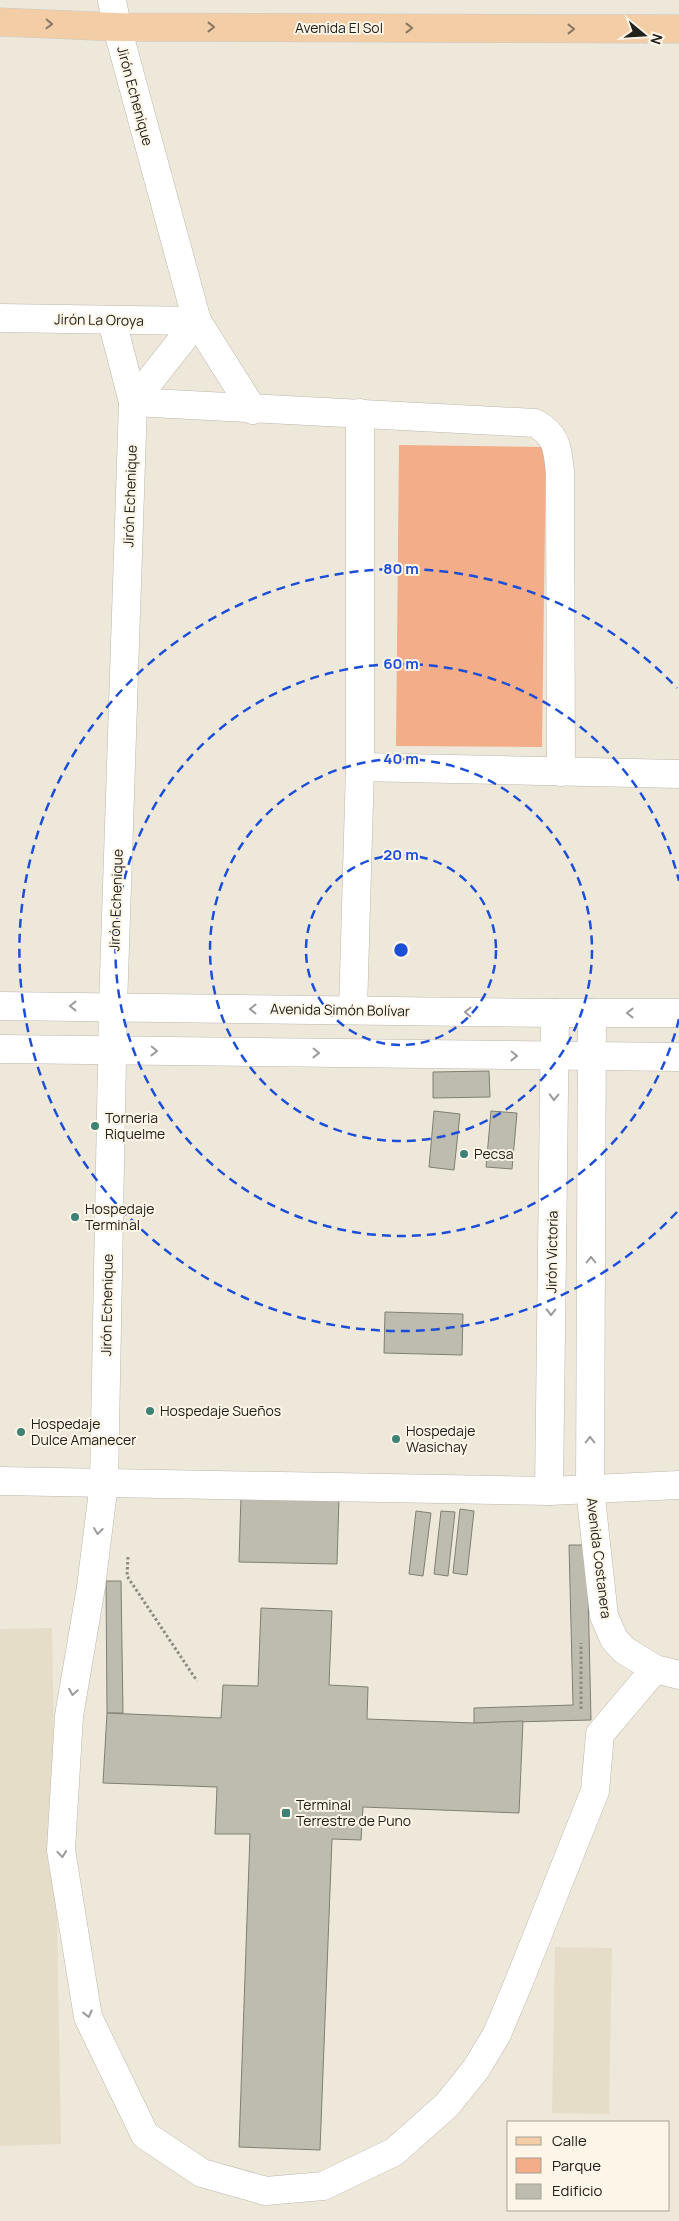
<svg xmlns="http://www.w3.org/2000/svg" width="679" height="2221" font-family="Manrope,sans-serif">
  <rect width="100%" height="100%" fill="#eee8db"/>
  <g fill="#e6ddc9">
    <polygon points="52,1628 61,2144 0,2146 0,1629"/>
    <polygon points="555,1947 612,1948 609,2114 552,2113"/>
  </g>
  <polygon fill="#f3ad89" points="399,445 546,447 542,747 396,746"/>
  <g fill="#bdbcaf" stroke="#807f73">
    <polygon points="489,1071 490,1097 433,1098 433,1072"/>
    <polygon points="434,1111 460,1114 454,1170 429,1167"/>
    <polygon points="491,1111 517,1113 512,1169 486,1167"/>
    <polygon points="385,1312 463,1314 462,1355 384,1353"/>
    <polygon points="241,1496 339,1498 337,1564 239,1562"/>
    <polygon points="460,1509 474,1511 467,1575 453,1573"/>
    <polygon points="416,1511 431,1513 423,1576 409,1574"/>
    <polygon points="441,1511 455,1512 448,1576 434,1574"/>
    <polygon points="569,1545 587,1545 591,1720 474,1723 474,1708 573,1705"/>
    <polygon points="106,1581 121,1581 123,1713 107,1713"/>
    <polygon points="261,1608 332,1611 329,1685 368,1687 367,1719 474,1723 523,1721 519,1813 363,1807 361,1840 332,1839 320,2150 239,2147 250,1834 215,1834 217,1787 103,1783 107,1713 221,1718 223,1685 258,1686"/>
  </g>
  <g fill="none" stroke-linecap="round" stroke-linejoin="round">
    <g stroke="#bdb7ab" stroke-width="29">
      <g id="minor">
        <polyline points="112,0 117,27 197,321 253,410"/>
        <polyline points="0,318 197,321"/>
        <polyline points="112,321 133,402 113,1007 104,1483 91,1587 69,1716 61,1850 88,2017 145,2135 202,2173 266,2191 323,2186 394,2152 447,2105 476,2069 497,2034 518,1984 595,1791 600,1734 655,1669"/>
        <path d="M133,402L535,423C558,436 557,448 560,472L561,772"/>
        <polyline points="133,402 197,321"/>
        <polyline points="360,767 679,774"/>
        <polyline points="0,1006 555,1013 679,1013"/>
        <polyline points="353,1010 360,767 360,413"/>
        <polyline points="592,1013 590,1489 604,1616 614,1639 624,1650 655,1669 679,1675"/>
        <polyline points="0,1049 679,1057"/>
        <polyline points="0,1481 549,1491 679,1485"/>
        <polyline points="549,1491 555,1013"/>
      </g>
    </g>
    <g stroke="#cacac9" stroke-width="29">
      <polyline id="major" points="0,22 117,27 679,29"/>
    </g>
    <g stroke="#8d8980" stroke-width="3" stroke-dasharray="2.5 2.5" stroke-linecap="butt">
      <polyline points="128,1557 127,1576 197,1681"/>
      <polyline points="581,1709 581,1643"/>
    </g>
    <use href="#minor" stroke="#fff" stroke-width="28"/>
    <use href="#major" stroke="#f2cda6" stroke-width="28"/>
  </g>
  <defs><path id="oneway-chevron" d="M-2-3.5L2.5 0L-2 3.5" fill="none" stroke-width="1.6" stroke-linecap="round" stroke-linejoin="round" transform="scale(1.25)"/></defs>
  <g stroke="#8a7761">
    <use href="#oneway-chevron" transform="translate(49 24) rotate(2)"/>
    <use href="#oneway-chevron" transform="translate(211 27)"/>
    <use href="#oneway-chevron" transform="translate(409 28)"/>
    <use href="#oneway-chevron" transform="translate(571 29)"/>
  </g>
  <g stroke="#9c9b99">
    <use href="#oneway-chevron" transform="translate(73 1006) rotate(-180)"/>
    <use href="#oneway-chevron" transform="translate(253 1009) rotate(-179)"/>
    <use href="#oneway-chevron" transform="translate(468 1012) rotate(-179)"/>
    <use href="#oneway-chevron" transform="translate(630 1013) rotate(180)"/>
    <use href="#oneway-chevron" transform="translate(154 1051) rotate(1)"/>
    <use href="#oneway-chevron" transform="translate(316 1053) rotate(1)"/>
    <use href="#oneway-chevron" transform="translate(514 1056) rotate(1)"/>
    <use href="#oneway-chevron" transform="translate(554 1097) rotate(91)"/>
    <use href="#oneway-chevron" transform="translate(591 1260) rotate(-90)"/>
    <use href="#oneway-chevron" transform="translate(551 1312) rotate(91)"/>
    <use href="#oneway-chevron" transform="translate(590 1440) rotate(-90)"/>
    <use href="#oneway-chevron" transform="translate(98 1531) rotate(97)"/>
    <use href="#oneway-chevron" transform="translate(73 1692) rotate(100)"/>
    <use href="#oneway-chevron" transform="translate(62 1854) rotate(85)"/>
    <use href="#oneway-chevron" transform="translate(88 2014) rotate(76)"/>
  </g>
  <g fill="none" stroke="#1d4ed8" stroke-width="2.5" stroke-dasharray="9 6">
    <circle cx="401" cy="950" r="95"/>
    <circle cx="401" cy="950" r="191"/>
    <path d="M679 1019A286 286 0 1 1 679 881"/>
    <path d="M677 1212A381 381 0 1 1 677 688"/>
  </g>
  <g fill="#3e8276" stroke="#fcf5e8" stroke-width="2">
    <circle cx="95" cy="1126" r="5"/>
    <circle cx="464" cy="1154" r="5"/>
    <circle cx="75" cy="1217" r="5"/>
    <circle cx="150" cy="1411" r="5"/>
    <circle cx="21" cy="1432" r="5"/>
    <circle cx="396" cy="1439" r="5"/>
    <rect x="281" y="1808" width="10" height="10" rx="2.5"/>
  </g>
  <g text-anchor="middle" stroke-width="4" stroke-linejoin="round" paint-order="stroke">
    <g font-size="14" fill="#23211c" stroke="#fcf5e8">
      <text x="339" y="33">Avenida El Sol</text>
      <text transform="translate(135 96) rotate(75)" y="5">Jirón Echenique</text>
      <text transform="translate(99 320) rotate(1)" y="5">Jirón La Oroya</text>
      <text transform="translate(130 496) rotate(-88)" y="5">Jirón Echenique</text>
      <text transform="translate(116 900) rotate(-88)" y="5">Jirón Echenique</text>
      <text transform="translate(340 1010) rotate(1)" y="5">Avenida Simón Bolívar</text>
      <text transform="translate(552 1252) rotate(-89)" y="5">Jirón Victoria</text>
      <text transform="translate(107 1305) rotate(-89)" y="5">Jirón Echenique</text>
      <text transform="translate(599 1558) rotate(83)" y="5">Avenida Costanera</text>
    </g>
    <g font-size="14" fill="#23211c" stroke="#fcf5e8" text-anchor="start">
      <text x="105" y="1123">Torneria<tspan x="105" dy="16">Riquelme</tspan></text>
      <text x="474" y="1159">Pecsa</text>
      <text x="85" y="1214">Hospedaje<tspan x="85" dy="16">Terminal</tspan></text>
      <text x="160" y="1416">Hospedaje Sueños</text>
      <text x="31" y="1429">Hospedaje<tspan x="31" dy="16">Dulce Amanecer</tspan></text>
      <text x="406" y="1436">Hospedaje<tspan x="406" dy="16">Wasichay</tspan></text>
      <text x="296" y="1810">Terminal<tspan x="296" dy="16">Terrestre de Puno</tspan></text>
    </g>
  </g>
  <circle cx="401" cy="950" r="8" fill="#1d4ed8" stroke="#fcf5e8" stroke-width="2.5"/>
  <g font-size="15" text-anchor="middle" font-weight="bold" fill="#1d4ed8" stroke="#fcf5e8" stroke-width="4" stroke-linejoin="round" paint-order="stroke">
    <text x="401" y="574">80 m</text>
    <text x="401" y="669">60 m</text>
    <text x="401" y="764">40 m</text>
    <text x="401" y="860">20 m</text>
  </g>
  <rect x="507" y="2121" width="162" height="90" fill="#fcf5e8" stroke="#a5a096"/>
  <rect x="516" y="2137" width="25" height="8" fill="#f2cda6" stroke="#a5a096"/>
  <text x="552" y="2146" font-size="15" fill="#23211c">Calle</text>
  <rect x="516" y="2158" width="25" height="15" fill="#f3ad89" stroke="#a5a096"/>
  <text x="552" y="2171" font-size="15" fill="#23211c">Parque</text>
  <rect x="516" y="2184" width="25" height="15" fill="#bdbcaf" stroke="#a5a096"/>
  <text x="552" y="2196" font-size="15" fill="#23211c">Edificio</text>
  <g transform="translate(644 35) rotate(108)" stroke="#fcf5e8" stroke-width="4" paint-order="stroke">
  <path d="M0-4L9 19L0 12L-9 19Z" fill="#23211c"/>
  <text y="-8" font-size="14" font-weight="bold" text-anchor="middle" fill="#23211c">N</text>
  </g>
</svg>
